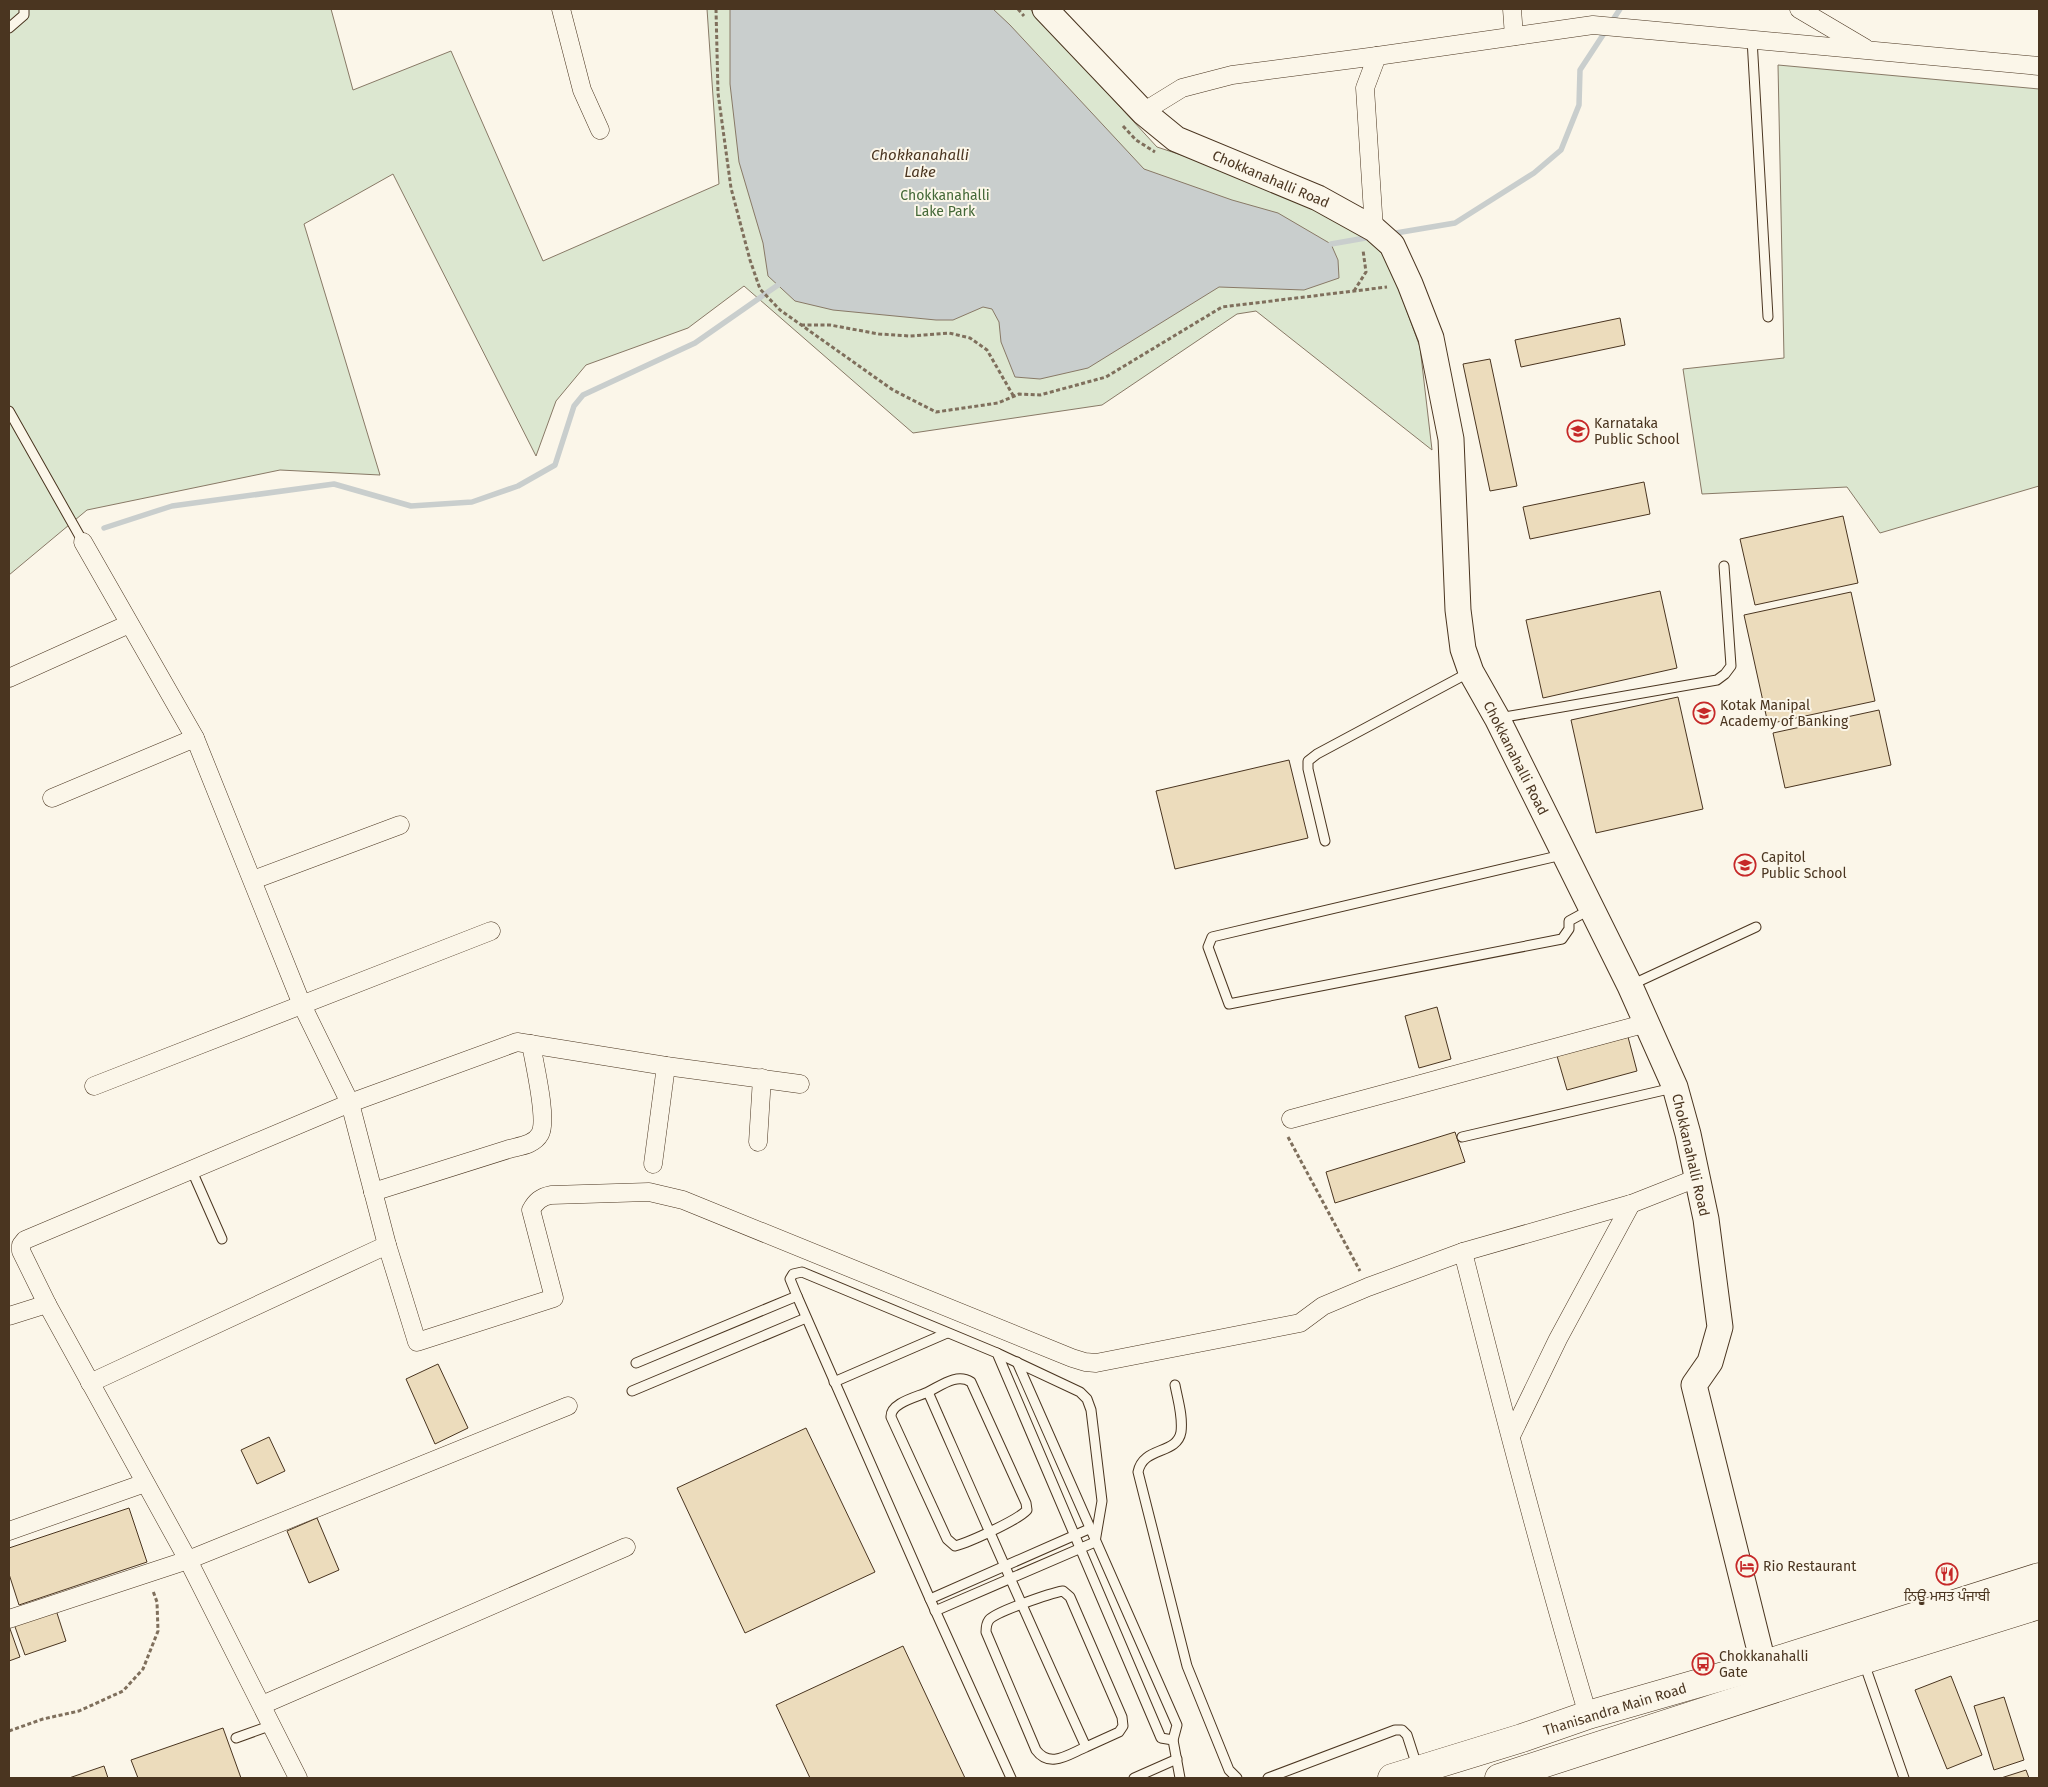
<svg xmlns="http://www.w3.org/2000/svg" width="2048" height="1787" font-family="'Fira Sans','Noto Sans Gurmukhi',sans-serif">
  <rect width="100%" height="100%" fill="#fbf6e9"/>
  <g fill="#dce7d0" stroke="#887966">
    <polygon points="9,9 331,9 353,90 451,51 543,261 719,184 707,9 1030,9 1157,147 1267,183 1359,228 1393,266 1401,295 1420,347 1432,450 1256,311 1237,314 1102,405 913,433 744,286 688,328 586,365 556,401 536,456 393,174 304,224 380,475 280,470 87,510 9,575"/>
    <polygon points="1778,65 2039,89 2039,486 1880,533 1847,487 1702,494 1683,369 1784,358"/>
  </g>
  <polygon fill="#c9cecd" stroke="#887966" points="730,9 993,9 1010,25 1144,169 1232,200 1278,213 1331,244 1338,260 1339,278 1304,290 1219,287 1088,368 1040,379 1015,377 1001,342 999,322 992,309 983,307 953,320 936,320 833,310 795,301 768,276 763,243 739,162 730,84"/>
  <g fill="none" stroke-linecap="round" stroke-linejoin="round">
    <g stroke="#c9cecd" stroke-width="5.5">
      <polyline points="1390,234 1455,223 1534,173 1561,150 1579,105 1580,70 1620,9"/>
      <polyline points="1331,244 1371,237"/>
      <polyline points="104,528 172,506 334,484 411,506 472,502 518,486 555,465 574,406 583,395 695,343 778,285"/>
    </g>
  </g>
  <g fill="#ecdcbc" stroke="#4a3520">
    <polygon points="1620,318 1625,345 1521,367 1515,340"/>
    <polygon points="1490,359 1517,486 1490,491 1463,364"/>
    <polygon points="1644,482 1650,514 1530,539 1523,507"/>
    <polygon points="1843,516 1858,583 1755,605 1740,539"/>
    <polygon points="1660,591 1677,668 1543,698 1526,620"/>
    <polygon points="1851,592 1875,701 1768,724 1744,615"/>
    <polygon points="1678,697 1703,809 1596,833 1571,720"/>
    <polygon points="1879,710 1891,765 1785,788 1773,733"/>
    <polygon points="1289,760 1308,838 1175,869 1156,791"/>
    <polygon points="1437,1007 1451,1059 1419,1068 1405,1016"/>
    <polygon points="1628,1037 1637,1071 1567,1090 1557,1056"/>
    <polygon points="1455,1132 1465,1162 1335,1203 1326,1172"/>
    <polygon points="438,1364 468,1428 435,1444 406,1379"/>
    <polygon points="806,1428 875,1572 745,1633 677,1488"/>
    <polygon points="269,1437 285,1471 257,1484 241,1450"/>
    <polygon points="129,1508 147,1562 19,1605 9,1574 9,1548"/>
    <polygon points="317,1518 339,1570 309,1583 287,1531"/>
    <polygon points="56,1610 66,1641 25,1655 14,1624"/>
    <polygon points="9,1626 20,1657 9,1661"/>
    <polygon points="903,1646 965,1778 810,1778 776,1705"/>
    <polygon points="1951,1676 1982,1755 1947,1769 1915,1690"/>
    <polygon points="2004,1697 2024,1760 1994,1770 1974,1706"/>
    <polygon points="223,1728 241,1778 138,1778 131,1760"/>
    <polygon points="104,1766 108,1778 69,1778"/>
    <polygon points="2026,1770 2029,1778 2001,1778"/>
  </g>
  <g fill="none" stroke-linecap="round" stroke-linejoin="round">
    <g stroke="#4a3520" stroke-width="11">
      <g id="lane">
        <polyline points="9,28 24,15 24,9"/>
        <polyline points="1752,39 1768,317"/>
        <polyline points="9,411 83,542"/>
        <polyline points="1499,718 1717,680 1725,674 1731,666 1724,566"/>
        <polyline points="1325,841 1308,769 1308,761 1317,754 1470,672"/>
        <polyline points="1562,855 1212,937 1208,947 1229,1004 1562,939 1569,929 1569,921 1591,909"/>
        <polyline points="1631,985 1756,927"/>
        <polyline points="1462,1137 1673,1088"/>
        <polyline points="192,1171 222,1239"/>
        <polyline points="1017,1362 1177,1725 1173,1740"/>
        <polyline points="636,1363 797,1296"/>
        <polyline points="834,1382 947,1333"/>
        <path d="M1175,1385C1178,1401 1183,1416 1181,1432C1177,1455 1143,1446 1138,1472L1187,1666L1229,1770L1237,1778"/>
        <polyline points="632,1391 806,1318"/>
        <path d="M928,1392C942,1385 957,1373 971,1382L1026,1503L1027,1510C1018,1520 970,1542 955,1546L947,1539L891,1417C890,1403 917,1397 928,1392C980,1510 1032,1629 1086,1747C1069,1754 1050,1769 1036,1750L986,1632C986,1628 986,1624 989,1620C995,1612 1051,1593 1063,1591L1070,1597L1122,1717L1123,1726L1119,1732L1086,1747"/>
        <polyline points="930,1599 1089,1529"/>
        <polyline points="935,1611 1095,1542 1102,1501 1091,1410 1087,1399 1080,1392 997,1353"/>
        <polyline points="1864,1663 1904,1778"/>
        <polyline points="236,1738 272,1725"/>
        <polyline points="1011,1778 930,1599 797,1296 790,1279 793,1274 802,1272 997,1353 1161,1738 1173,1740 1180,1778"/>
        <polyline points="1134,1778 1177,1759"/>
        <polyline points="1268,1778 1395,1730 1402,1730 1407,1735 1417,1766"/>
      </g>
    </g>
    <g stroke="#4a3520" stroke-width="19">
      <g id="street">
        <polyline points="561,9 582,90 600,130"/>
        <polyline points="1512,9 1514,36"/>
        <polyline points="1799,9 1865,48"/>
        <polyline points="1143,112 1182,88 1232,75 1377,56"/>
        <polyline points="1374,229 1365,88 1377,56 1593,25 2039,66"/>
        <polyline points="83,542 195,738"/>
        <polyline points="9,678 129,624"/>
        <polyline points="52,798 195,738 302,1005 350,1103 387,1245"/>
        <polyline points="253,880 400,825"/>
        <polyline points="94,1086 491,931"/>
        <polyline points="1291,1119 1647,1023"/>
        <polyline points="758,1142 762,1078"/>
        <polyline points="653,1164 666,1066"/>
        <path d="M373,1192L509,1149C520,1146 534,1145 540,1134C548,1120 534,1062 531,1044"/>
        <path d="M1463,1252C1502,1407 1542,1562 1588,1715"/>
        <polyline points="47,1304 21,1251 21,1245 25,1240 350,1103 517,1042 666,1066 800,1084"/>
        <polyline points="9,1316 47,1304 188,1560 298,1778"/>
        <path d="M90,1383L387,1245L417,1342L554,1298L531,1210C536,1201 541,1197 551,1195L649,1192L683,1200L1072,1358L1085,1362L1096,1363L1300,1323L1323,1306L1368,1287L1463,1252L1631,1204L1697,1178"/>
        <polyline points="1511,1436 1558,1339 1631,1204"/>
        <polyline points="9,1531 145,1483"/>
        <polyline points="9,1619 188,1560 568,1406"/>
        <polyline points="262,1705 626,1547"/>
      </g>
    </g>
    <g stroke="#4a3520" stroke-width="27">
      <polyline id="secondary" points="1045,9 1143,112 1176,139 1318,198 1374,229 1392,245 1410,284 1431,338 1451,439 1458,610 1463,649 1471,672 1497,718 1630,986 1675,1087 1688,1134 1706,1219 1720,1327 1710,1362 1694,1385 1768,1683"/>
    </g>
    <g stroke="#4a3520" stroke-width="29">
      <g id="primary">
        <polyline points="1392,1778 1522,1738 1588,1715 1762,1665 2039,1577"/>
        <polyline points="1499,1778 1863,1660 2039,1605"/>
      </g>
    </g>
    <g stroke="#7f6f5c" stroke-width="3" stroke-dasharray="4 2.5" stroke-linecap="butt">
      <polyline points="716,9 718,93 731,188 750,260 760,289 780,310 893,390 936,412 998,403 1019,394 1040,395 1106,377 1222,307 1387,287"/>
      <polyline points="1018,9 1024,16"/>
      <polyline points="1123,126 1136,140 1155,152"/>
      <polyline points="1354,291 1366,272 1363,250"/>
      <polyline points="801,325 830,325 879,334 910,336 949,333 970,338 987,350 1014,397"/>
      <polyline points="1288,1137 1360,1271"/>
      <polyline points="9,1731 43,1719 79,1711 123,1691 143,1669 158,1631 157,1602 153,1591"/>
    </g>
    <use href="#lane" stroke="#fbf6e9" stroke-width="9"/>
    <use href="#street" stroke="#fbf6e9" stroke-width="18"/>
    <use href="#secondary" stroke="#fbf6e9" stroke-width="25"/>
    <use href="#primary" stroke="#fbf6e9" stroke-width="28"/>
  </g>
  <defs>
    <g id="school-ring" transform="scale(1.125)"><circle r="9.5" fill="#fbf6e9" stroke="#c62828" stroke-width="1.5"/><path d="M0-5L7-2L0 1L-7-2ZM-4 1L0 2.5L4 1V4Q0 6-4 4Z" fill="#c62828"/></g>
    <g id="university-ring" transform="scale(1.125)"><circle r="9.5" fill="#fbf6e9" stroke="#c62828" stroke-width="1.5"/><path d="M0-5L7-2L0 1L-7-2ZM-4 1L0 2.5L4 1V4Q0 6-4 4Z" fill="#c62828"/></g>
    <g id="hotel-ring" transform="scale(1.125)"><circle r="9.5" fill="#fbf6e9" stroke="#c62828" stroke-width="1.5"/><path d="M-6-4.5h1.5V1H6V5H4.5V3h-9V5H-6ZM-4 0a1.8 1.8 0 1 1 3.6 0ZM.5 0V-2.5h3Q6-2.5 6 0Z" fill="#c62828"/></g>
    <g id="restaurant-ring" transform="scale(1.125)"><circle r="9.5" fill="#fbf6e9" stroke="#c62828" stroke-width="1.5"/><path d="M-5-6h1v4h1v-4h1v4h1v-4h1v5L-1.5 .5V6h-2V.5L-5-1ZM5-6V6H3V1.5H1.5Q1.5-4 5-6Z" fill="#c62828"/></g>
    <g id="bus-ring" transform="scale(1.125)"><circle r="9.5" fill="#fbf6e9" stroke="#c62828" stroke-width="1.5"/><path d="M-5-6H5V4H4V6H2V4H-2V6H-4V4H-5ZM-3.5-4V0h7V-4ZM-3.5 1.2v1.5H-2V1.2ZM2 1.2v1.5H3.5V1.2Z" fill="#c62828"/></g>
  </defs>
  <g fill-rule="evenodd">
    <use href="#school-ring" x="1578" y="431"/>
    <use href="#university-ring" x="1704" y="713"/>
    <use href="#school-ring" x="1745" y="865"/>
    <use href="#hotel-ring" x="1747" y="1566"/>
    <use href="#restaurant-ring" x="1947" y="1574"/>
    <use href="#bus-ring" x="1703" y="1664"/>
  </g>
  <g text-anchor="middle" stroke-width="4" stroke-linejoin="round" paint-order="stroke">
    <g font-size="14" fill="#4a3520" stroke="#fbf6e9">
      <text transform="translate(1271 179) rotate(23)" y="5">Chokkanahalli Road</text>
      <text transform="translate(1516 758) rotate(63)" y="5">Chokkanahalli Road</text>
      <text transform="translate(1691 1155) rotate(77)" y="5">Chokkanahalli Road</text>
      <text transform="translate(1615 1709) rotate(-17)" y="5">Thanisandra Main Road</text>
    </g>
    <g font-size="14" fill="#436837" stroke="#fbf6e9">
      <text x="945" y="200">Chokkanahalli<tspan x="945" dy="16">Lake Park</tspan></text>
    </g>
    <g font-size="14" fill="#4a3520" stroke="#fbf6e9" text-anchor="start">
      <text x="1594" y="428">Karnataka<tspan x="1594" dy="16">Public School</tspan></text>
      <text x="1720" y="710">Kotak Manipal<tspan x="1720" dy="16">Academy of Banking</tspan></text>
      <text x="1761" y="862">Capitol<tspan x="1761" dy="16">Public School</tspan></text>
      <text x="1763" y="1571">Rio Restaurant</text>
      <text x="1947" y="1601" text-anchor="middle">ਨਿਉੁੂ ਮਸਤ ਪੰਜਾਬੀ</text>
      <text x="1719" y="1661">Chokkanahalli<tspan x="1719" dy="16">Gate</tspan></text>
    </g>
    <g font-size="15" font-style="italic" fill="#4a3520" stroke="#fbf6e9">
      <text x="920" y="160">Chokkanahalli<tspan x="920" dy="17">Lake</tspan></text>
    </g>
  </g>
  <rect width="2048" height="1787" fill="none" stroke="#4a3520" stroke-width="20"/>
</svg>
